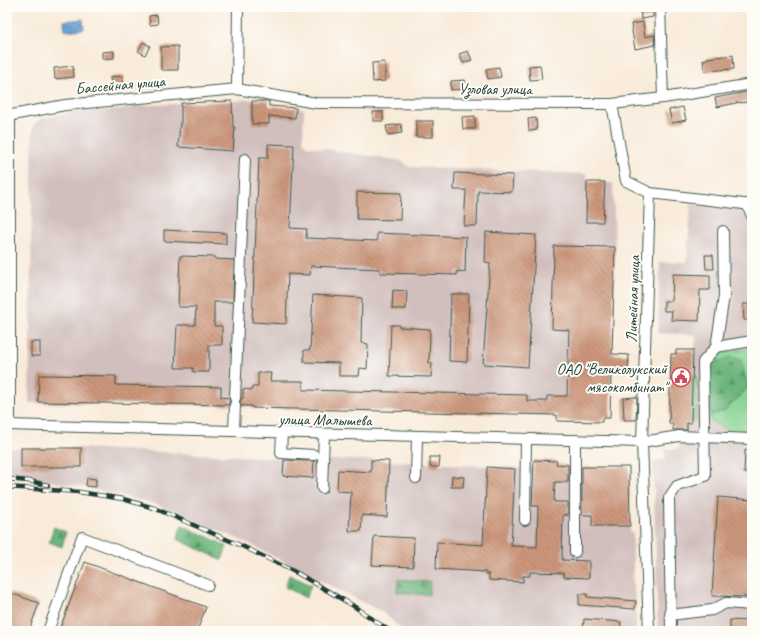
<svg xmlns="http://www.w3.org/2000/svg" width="759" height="638" font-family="Caveat,sans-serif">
  <defs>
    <pattern id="forest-firs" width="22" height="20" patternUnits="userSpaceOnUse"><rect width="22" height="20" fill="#6cb57c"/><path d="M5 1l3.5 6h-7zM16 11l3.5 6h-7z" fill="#589466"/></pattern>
    <pattern id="water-waves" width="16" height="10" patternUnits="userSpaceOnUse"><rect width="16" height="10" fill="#69a1d7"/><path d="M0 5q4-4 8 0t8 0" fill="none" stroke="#5684af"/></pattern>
    <pattern id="building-back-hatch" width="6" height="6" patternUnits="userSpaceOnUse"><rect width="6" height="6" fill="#cd977c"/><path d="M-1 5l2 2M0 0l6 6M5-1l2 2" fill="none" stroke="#a67c66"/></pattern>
  </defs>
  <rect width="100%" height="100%" fill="#fdfcf7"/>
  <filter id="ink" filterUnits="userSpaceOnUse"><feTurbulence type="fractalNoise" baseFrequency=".025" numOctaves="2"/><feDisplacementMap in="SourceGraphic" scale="8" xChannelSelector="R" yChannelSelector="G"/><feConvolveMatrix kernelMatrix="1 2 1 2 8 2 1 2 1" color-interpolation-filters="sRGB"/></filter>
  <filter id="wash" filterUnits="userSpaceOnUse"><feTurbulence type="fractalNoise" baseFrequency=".012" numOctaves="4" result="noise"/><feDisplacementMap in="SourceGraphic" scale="16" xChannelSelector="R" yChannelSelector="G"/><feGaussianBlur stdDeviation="0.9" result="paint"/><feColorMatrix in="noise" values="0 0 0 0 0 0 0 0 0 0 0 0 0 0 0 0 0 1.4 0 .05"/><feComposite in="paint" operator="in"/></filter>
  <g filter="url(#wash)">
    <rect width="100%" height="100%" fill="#f9ebda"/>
    <g fill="#d1bfbe">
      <polygon points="266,98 266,106 304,109 303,140 307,146 402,161 409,167 587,174 588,182 613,183 615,247 610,418 603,418 602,422 557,421 557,415 252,408 251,406 29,403 33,125 41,119 78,111 128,109 132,106 232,101"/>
      <polygon points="691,204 752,210 752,631 658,631 653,460 665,460 665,449 679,449 679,434 673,433 673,424 669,424 671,354 695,354 696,335 658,333 660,262 687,262"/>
      <polygon points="7,448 81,448 314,460 371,460 522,468 571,466 580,467 629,467 630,533 633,533 633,587 636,601 636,631 404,631 382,612 250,544 155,504 80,486 31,478 7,476"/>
    </g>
    <g fill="#86d392" stroke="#528863">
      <polygon points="752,349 752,434 731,432 711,421 709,365 716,352"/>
      <polygon points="688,376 697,376 696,420 687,420"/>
    </g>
    <g fill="url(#forest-firs)" stroke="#467958">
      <polygon points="731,357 741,360 748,388 725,411 710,415 709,365"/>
      <polygon points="182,525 227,546 222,560 177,539"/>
      <polygon points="54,527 66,532 62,547 49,542"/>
      <polygon points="289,575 311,585 306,598 285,587"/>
      <polygon points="398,579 430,582 429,595 397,592"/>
    </g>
    <polygon fill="url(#water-waves)" stroke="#446f86" points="83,19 84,29 65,31 64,21"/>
    <g id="blocks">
      <g fill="url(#building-back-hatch)">
        <polygon points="640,7 652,7 653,17 641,19"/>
        <polygon points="157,15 158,24 150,25 149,16"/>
        <polygon points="643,22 645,37 654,35 655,45 635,49 631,24"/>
        <polygon points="143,42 150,46 145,55 138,51"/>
        <polygon points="178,46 178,70 161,70 161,47"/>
        <polygon points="114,51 114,58 102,59 102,52"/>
        <polygon points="468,51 472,60 463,63 459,54"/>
        <polygon points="733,55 734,69 705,71 703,60 707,59 707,58"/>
        <polygon points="385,62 385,81 373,82 372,63"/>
        <polygon points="540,65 542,79 530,80 529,66"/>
        <polygon points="73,66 74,77 55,79 54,68"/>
        <polygon points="499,67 501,77 488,79 486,69"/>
        <polygon points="123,76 124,87 111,88 110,77"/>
        <polygon points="465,80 466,89 451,90 451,81"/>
        <polygon points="752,91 752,101 741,103 741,102 717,107 715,98"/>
        <polygon points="232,101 233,127 235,127 233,151 178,147 180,123 181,123 181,103"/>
        <polygon points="252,101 269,101 269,106 296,108 295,118 269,116 269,124 252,124"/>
        <polygon points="683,107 686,120 672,123 669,110"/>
        <rect x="373" y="112" width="10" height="9"/>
        <polygon points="475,116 475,129 463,129 462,117"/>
        <polygon points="536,118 537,130 529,131 528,119"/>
        <rect x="416" y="121" width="17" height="16"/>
        <polygon points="401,124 402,133 388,135 386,126"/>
        <polygon points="268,144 294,145 290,228 307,229 306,238 377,241 377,233 466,237 465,272 457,271 457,275 380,273 380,269 311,266 310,275 288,274 286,324 252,322 259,158 268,158"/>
        <polygon points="455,173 513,175 512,192 478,191 477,226 464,226 466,190 454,190"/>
        <polygon points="587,182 605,182 603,222 586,222"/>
        <polygon points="357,192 401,193 400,220 357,219"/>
        <polygon points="164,230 226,233 226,244 164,241"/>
        <polygon points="486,232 536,235 528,367 483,364 490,263 485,262"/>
        <polygon points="554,246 615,247 612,354 629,355 628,372 611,372 610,418 602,418 602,422 557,421 557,415 252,408 252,406 241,406 240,402 242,398 243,398 243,389 252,390 252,387 258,387 258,373 271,373 270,381 303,381 303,390 527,395 527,401 547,401 547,396 567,396 569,330 552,329"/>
        <polygon points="705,255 713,255 714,269 706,269"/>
        <polygon points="180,256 215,257 215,259 234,260 233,302 214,302 214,326 222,326 222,345 209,345 209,372 193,372 193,368 175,368 177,325 195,325 196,307 178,307"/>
        <polygon points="673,274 710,275 710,290 700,290 699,321 671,320 672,311 664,311 664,301 672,301"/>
        <polygon points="393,290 407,291 406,309 392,309"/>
        <polygon points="451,294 469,294 467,362 449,361"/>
        <polygon points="313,295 362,298 361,343 368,344 367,369 360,368 359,376 339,376 339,363 304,362 304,350 310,350"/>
        <polygon points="743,304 752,304 752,320 744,320"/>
        <polygon points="391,325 400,325 399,327 430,329 429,363 432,363 431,377 389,376"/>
        <rect x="31" y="342" width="9" height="14"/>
        <polygon points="676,350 693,350 691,423 687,423 687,430 673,430 673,424 669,424 671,354 676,354"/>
        <polygon points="39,375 116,376 116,385 221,387 221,397 229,398 230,401 228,405 38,402"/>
        <polygon points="637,397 636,420 624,420 623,398"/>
        <rect x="21" y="448" width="60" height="19"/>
        <polygon points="745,450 752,451 752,473 744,473"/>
        <polygon points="430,457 440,457 439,467 430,467"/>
        <polygon points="284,460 314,461 313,478 283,476"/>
        <polygon points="371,460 389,461 387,517 362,515 361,531 349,531 351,492 337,491 338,470 371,472"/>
        <polygon points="534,460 557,461 556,464 568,465 568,482 555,482 554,502 568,502 568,515 563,515 562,560 589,561 589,578 564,577 564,573 530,572 530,576 523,576 523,582 489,580 489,574 486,574 486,572 436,569 437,542 483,545 487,467 515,469 511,546 537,547 538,506 532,506"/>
        <polygon points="582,467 629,467 630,526 592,526 592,515 582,515"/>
        <polygon points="452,476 464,477 463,487 451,487"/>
        <polygon points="87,478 96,479 96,487 86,486"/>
        <polygon points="718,497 752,500 752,597 712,596"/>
        <polygon points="374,536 414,538 413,567 372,565"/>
        <polygon points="85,562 206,607 197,631 59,631"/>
        <polygon points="7,592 39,603 29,631 7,631"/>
        <polygon points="579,594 587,594 587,597 636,601 635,609 579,605"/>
        <polygon points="584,619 621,622 620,631 583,631"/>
        <polygon points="730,620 752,621 752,631 730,631"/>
      </g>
    </g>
  </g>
  <g filter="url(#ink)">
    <use href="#blocks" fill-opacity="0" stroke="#40574d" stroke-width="1"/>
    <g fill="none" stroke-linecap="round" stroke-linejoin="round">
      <g stroke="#40574d" stroke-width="12">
        <g id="minor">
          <polyline points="660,7 663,98"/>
          <polyline points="237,89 238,7"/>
          <polyline points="612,104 626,181 650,193 642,442 649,631"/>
          <polyline points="7,116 65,105 237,89 316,103 612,104 663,98 752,84"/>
          <polyline points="10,116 10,425"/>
          <polyline points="650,193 752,205"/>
          <polyline points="747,204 752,216"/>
          <polyline points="716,347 752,341"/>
          <polyline points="235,398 245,159"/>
          <polyline points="7,425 642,442 679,436 752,439"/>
          <polyline points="234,431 235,405"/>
          <polyline points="282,433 281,453 314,455"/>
          <polyline points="416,478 417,436"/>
          <polyline points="322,488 324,434"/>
          <polyline points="525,520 526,439"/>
          <polyline points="575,552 575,440"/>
          <polyline points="670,615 712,610 726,603 752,605"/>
          <polyline points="48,631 82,537 208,585"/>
          <polyline points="671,631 669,498 677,486 705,476 703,362 716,347 724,296 723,231"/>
        </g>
      </g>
      <use href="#minor" stroke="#fff" stroke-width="10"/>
      <g stroke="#1f3d34" stroke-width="4.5">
        <g id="rail">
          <polyline points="7,479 29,481 48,485"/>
          <polyline points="7,487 79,492 123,499 154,508 242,546 297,573 352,605 390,631"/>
        </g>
      </g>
      <use href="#rail" stroke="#fdfcf7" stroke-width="3" stroke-dasharray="9" stroke-linecap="butt"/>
    </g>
  </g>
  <defs>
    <g id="civic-ring" transform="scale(1)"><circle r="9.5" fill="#fdfcf7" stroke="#d1495b" stroke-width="1.5"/><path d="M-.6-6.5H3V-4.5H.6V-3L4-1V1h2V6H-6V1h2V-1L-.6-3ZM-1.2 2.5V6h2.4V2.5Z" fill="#d1495b"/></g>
  </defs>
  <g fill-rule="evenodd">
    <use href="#civic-ring" x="681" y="377"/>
  </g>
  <g text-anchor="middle" stroke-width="4" stroke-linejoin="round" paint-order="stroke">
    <g font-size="16" fill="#1f3d34" stroke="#fdfcf7">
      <text transform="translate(120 84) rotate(-5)" y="6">Бассейная улица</text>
      <text x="495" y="94">Узловая улица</text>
      <text transform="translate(632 299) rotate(-88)" y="6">Литейная улица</text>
      <text transform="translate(325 419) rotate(1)" y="6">улица Малышева</text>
    </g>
    <g font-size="16" fill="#1f3d34" stroke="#fdfcf7" text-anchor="end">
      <text x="667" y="374">ОАО "Великолукский<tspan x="667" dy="18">мясокомбинат"</tspan></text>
    </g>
  </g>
  <rect width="759" height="638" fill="none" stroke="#fdfcf7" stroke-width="24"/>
</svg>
